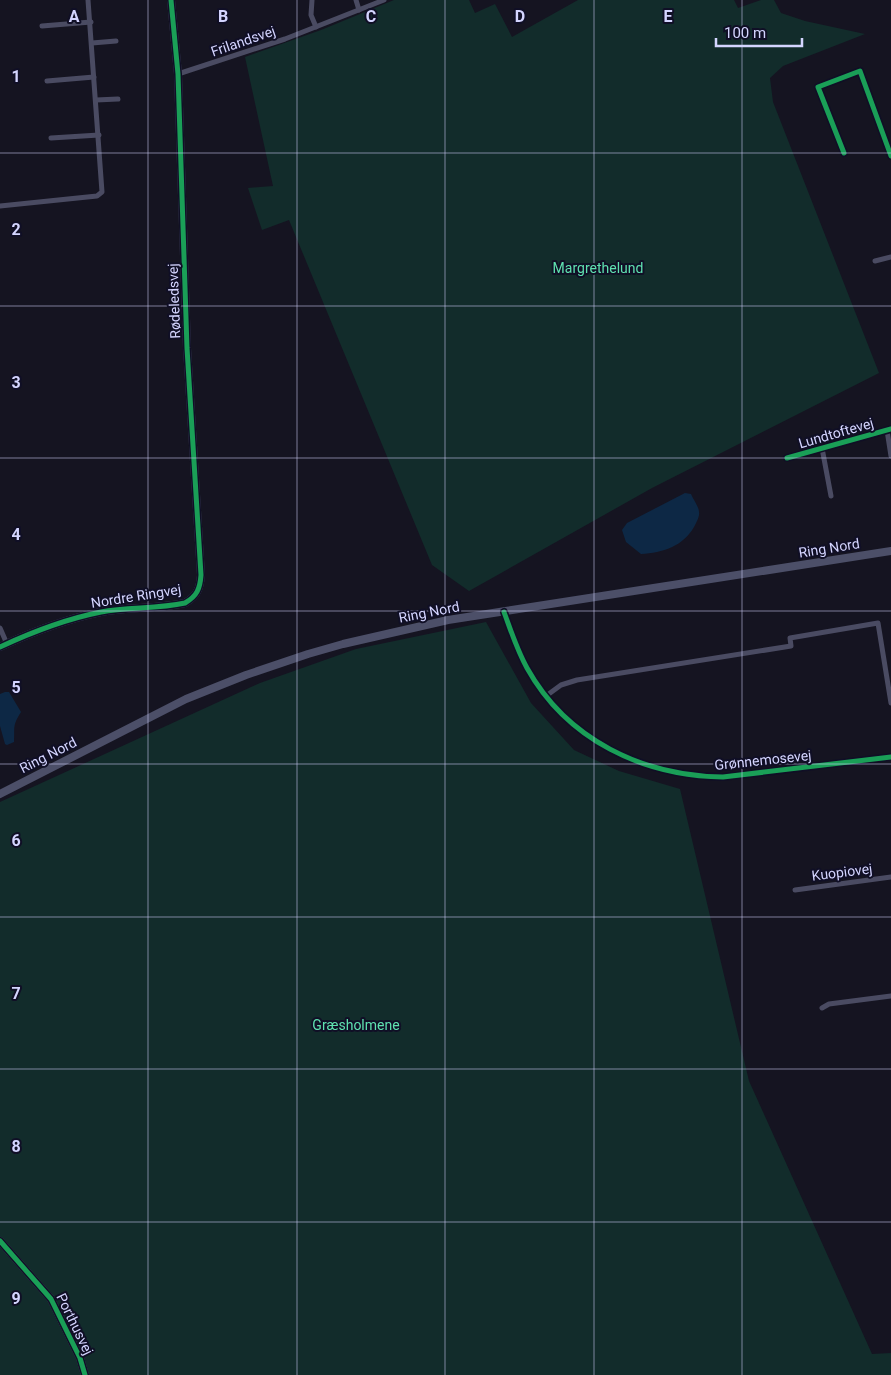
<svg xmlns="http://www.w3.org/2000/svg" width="891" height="1375" font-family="Roboto,sans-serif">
  <rect width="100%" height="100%" fill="#151421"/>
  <g fill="#122c2b">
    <polygon points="394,0 469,0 475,13 495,4 512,37 578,0 734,0 738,8 761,0 774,0 781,13 805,21 865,34 783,66 770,78 773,102 879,373 652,488 469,591 432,565 289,220 262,230 248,188 273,186 245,57 321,30"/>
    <polygon points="486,622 531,703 574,750 619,771 680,789 749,1081 872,1354 891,1353 891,1375 0,1375 0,802 260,683 356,649"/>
  </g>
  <g fill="#0d2845">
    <path d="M685,493L691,494C693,499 699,507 699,512C700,516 696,523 694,527C683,546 663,553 641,554L626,542L622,530L627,523Z"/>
    <path d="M5,692H9L21,712C12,726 15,727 14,742L7,745L5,744L0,726V694Z"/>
  </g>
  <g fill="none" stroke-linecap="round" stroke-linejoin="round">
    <g stroke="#4a4b62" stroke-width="5">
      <polyline points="312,0 311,15 316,27"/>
      <polyline points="356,0 359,10"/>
      <polyline points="42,26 91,22"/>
      <polyline points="92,43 116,41"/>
      <polyline points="178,74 285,39 384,0"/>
      <polyline points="47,81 94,77"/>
      <polyline points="96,100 118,99"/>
      <polyline points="51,138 99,135"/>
      <polyline points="844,153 818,87 860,71 891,156"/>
      <polyline points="0,206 97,196 102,192 88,0"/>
      <polyline points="875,261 891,257"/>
      <polyline points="887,430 891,456"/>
      <polyline points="822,448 831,496"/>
      <polyline points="787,458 891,429"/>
      <path d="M504,612C511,631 517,650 527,668C567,740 643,776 723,777L891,757"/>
      <polyline points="0,628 7,644"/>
      <polyline points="546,696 561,685 577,680 791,646 790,638 878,623 891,703"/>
      <polyline points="795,890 891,877"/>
      <polyline points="822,1008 829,1004 891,996"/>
    </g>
    <g stroke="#4c4f68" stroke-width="8">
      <path d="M0,647C32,632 66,619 101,612C129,607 157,609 185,603C197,596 200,589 201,575L187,348L178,74L171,0"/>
      <polyline points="0,794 186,699 246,675 308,654 343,644 448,620 891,551"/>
      <polyline points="0,1241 51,1299 80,1358 85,1375"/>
    </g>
    <g stroke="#100f26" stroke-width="8">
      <g id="cycleway">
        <polyline points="844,153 818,87 860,71 891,156"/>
        <polyline points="787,458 891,429"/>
        <path d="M504,612C511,631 517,650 527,668C567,740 643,776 723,777L891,757"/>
        <path d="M0,647C32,632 66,619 101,612C129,607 157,609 185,603C197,596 200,589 201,575L187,348L178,74L171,0"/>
        <polyline points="0,1241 51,1299 80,1358 85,1375"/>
      </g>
    </g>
    <use href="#cycleway" stroke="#1a9f57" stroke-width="5"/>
  </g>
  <path fill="none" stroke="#d4d5ff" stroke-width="1" stroke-opacity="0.55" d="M148,0V1375M297,0V1375M445,0V1375M594,0V1375M742,0V1375M0,153H891M0,306H891M0,458H891M0,611H891M0,764H891M0,917H891M0,1069H891M0,1222H891"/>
  <g text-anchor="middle" stroke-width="4" stroke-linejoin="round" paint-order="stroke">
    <g font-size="14" fill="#d4d5ff" stroke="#100f26">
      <text transform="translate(243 41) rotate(-19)" y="5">Frilandsvej</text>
      <text transform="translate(174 301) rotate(-92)" y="5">Rødeledsvej</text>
      <text transform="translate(836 433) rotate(-16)" y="5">Lundtoftevej</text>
      <text transform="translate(829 548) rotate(-9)" y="5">Ring Nord</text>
      <text transform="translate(136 596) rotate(-9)" y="5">Nordre Ringvej</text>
      <text transform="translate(429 612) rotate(-11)" y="5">Ring Nord</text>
      <text transform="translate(48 755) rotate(-27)" y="5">Ring Nord</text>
      <text transform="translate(763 760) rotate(-6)" y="5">Grønnemosevej</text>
      <text transform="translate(842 872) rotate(-7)" y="5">Kuopiovej</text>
      <text transform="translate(75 1324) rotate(64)" y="5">Porthusvej</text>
    </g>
    <g font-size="14" fill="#5fe1b0" stroke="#100f26">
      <text x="598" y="273">Margrethelund</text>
      <text x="356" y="1030">Græsholmene</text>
    </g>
  </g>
  <g font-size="16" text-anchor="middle" font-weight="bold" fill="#d4d5ff" stroke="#100f26" stroke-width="4" stroke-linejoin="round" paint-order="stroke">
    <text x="74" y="22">A</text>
    <text x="223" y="22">B</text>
    <text x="371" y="22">C</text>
    <text x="520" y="22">D</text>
    <text x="668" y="22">E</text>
    <text x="16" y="82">1</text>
    <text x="16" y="235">2</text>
    <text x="16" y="388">3</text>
    <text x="16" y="540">4</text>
    <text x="16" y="693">5</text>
    <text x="16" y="846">6</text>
    <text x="16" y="999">7</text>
    <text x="16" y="1152">8</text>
    <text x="16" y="1304">9</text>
  </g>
  <path d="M716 38v8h86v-8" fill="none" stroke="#d4d5ff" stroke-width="2.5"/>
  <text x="724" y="38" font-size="15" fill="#d4d5ff" stroke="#100f26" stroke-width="4" paint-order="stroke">100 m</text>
</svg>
